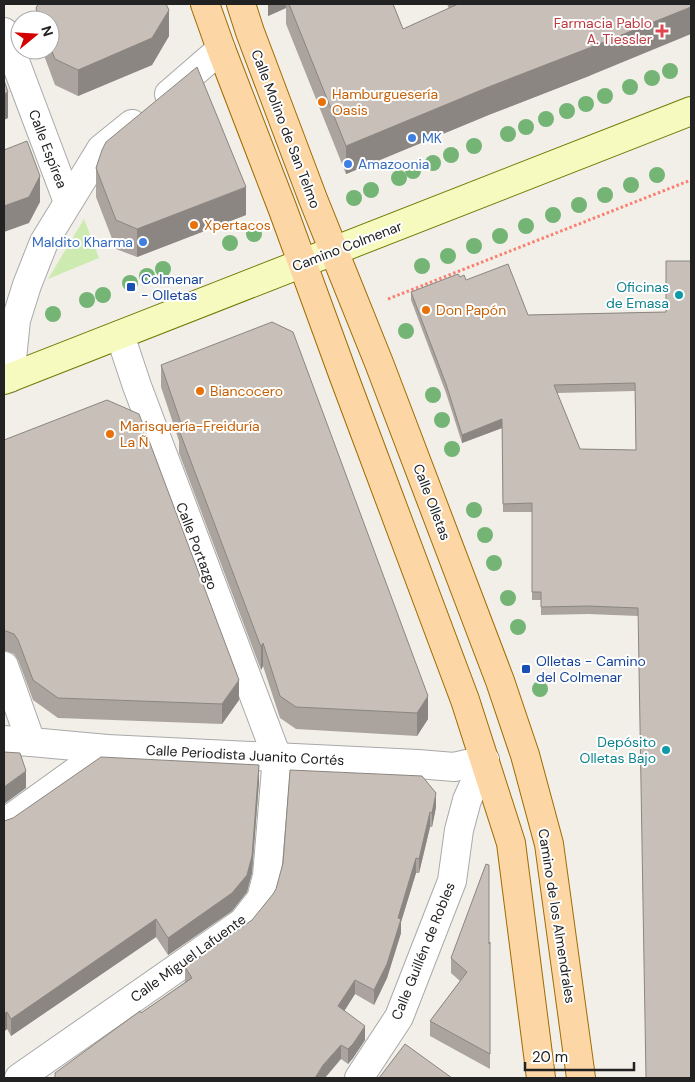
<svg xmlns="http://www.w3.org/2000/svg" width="695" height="1082" font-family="'DM Sans',sans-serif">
  <rect width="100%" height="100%" fill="#f2efe9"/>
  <polygon fill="#cdebb0" points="84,219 99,258 48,279"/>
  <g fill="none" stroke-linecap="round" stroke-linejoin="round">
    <g stroke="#a9a9a9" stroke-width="30">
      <g id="street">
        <polyline points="4,32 68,202"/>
        <polyline points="169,94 221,49"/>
        <polyline points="10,378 16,320 27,285 44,242 101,149 132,124"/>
        <polyline points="4,666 31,742"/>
        <polyline points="4,740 31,742 107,749 418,764 454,767 485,760"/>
        <polyline points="4,823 107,749"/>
        <polyline points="19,1078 243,922 261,899 267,876 277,757 137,386 120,335"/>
        <polyline points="359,1078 399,1017 452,881 459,830 467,800 485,760"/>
      </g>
    </g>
    <g stroke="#707d05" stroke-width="30">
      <polyline id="secondary" points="4,380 691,111"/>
    </g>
    <g stroke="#a06b00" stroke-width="30">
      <g id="primary">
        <polyline points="205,4 221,49 283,210 344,377 465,700 511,843 541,1078"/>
        <polyline points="241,4 250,32 313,199 379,363 500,681 525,755 549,844 581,1078"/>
      </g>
    </g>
    <polyline stroke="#fa8072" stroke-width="3" stroke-dasharray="2.5 2.5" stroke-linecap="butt" points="388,299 691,180"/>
    <use href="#street" stroke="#fff" stroke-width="28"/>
    <use href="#secondary" stroke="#f7fabf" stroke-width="28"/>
    <use href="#primary" stroke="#fcd6a4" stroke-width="28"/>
  </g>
  <g fill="#74b475">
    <circle cx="670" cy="71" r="8"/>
    <circle cx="652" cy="78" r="8"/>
    <circle cx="630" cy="87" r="8"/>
    <circle cx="605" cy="96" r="8"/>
    <circle cx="586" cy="104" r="8"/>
    <circle cx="567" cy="111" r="8"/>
    <circle cx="546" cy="119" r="8"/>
    <circle cx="526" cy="127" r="8"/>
    <circle cx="508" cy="134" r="8"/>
    <circle cx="474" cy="146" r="8"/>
    <circle cx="451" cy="155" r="8"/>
    <circle cx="433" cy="163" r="8"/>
    <circle cx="413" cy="171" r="8"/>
    <circle cx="657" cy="175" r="8"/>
    <circle cx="399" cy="178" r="8"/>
    <circle cx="631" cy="185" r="8"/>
    <circle cx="371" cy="190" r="8"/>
    <circle cx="605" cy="195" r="8"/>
    <circle cx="354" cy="198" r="8"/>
    <circle cx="579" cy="205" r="8"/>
    <circle cx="553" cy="215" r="8"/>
    <circle cx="526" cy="226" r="8"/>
    <circle cx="254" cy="234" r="8"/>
    <circle cx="500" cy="236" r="8"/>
    <circle cx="230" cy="243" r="8"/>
    <circle cx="474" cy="246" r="8"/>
    <circle cx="448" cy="256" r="8"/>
    <circle cx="422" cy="266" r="8"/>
    <circle cx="163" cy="269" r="8"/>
    <circle cx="147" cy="276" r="8"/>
    <circle cx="130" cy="283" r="8"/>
    <circle cx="103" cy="295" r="8"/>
    <circle cx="87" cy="300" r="8"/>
    <circle cx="53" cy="314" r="8"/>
    <circle cx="406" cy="331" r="8"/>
    <circle cx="433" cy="395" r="8"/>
    <circle cx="442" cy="420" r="8"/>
    <circle cx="452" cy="449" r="8"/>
    <circle cx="474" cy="510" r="8"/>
    <circle cx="485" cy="535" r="8"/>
    <circle cx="494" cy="563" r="8"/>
    <circle cx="508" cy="598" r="8"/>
    <circle cx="518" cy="627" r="8"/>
    <circle cx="540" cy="689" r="8"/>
  </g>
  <g fill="#aba49e" fill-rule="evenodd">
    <polygon points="268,4 393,4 403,29 449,9 447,4 691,4 589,76 491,114 346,174 286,24 286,8 268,16"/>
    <polygon points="36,8 169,36 152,65 78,96 55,85 42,50 50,50 50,20 36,20"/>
    <polygon points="96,168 246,215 137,257 116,249 96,197"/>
    <path d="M691,261L638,616L588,614L541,615V600H532V512H503L502,428L462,443L446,393L411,300V292L460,277L528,315L666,312ZM635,391L636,450L580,449L557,393Z"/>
    <polygon points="161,365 428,719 417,736 296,729 280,718 263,666 261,670 179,453 179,441 161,387"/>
    <polygon points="4,440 239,700 222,724 58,718 33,700 18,660 14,654 6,651 4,651"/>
    <polygon points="259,782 252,873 247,892 232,911 168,955 156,937 11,1036 7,1029 5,821"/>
    <polygon points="436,807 432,827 430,827 419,873 416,873 401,922 401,933 387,978 374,1005 355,994 344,1011 365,1040 353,1058 348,1064 341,1059 141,1013 185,982 185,967"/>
    <polygon points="490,942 490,1069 430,1036 430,1021 460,981 451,973 451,958 489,944"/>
  </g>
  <g fill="#8b8681">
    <polygon points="268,4 286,4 286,8 268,16"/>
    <polygon points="691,7 691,34 589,76 491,114 346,174 346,146 491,86"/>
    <polygon points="169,10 169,36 152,65 78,96 78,70"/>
    <polygon points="8,92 8,118 4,120 4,94"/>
    <polygon points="40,176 40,202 29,223 4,232 4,206"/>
    <polygon points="246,187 246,215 137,257 137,229"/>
    <polygon points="502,419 502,428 462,443 462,435"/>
    <polygon points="263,643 263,666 261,670 261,647"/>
    <polygon points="239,680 239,700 222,724 222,704"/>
    <polygon points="428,696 428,719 417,736 417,713"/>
    <polygon points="259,765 259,782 252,873 247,892 232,911 168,955 168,938"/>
    <polygon points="26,771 26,788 4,804 4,787"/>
    <polygon points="436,793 436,807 432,827 432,813"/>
    <polygon points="430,812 430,827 419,873 419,859"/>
    <polygon points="416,858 416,873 401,922 401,933 387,978 374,1005 374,990 398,918"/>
    <polygon points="156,919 156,937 11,1036 11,1019"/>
    <polygon points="355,980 355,994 338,1021 338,1006"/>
    <polygon points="7,1012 7,1029 4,1032 4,1014"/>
    <polygon points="365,1026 365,1040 353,1058 348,1064 348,1049"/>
    <polygon points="341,1045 341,1059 325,1078 315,1078 323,1065"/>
  </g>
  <g fill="#c7bfb8" stroke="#8b8681" fill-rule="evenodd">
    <polygon points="38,4 166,4 169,10 152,38 78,70 55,59 50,46 50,20 40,20 36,8"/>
    <polygon points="289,4 393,4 403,29 458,4 691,4 691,7 589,48 491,86 346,146"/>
    <polygon points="197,67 246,187 137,229 116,220 96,168 102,150 106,142"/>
    <polygon points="4,80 8,92 4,94"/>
    <polygon points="27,141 40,176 29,197 4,206 4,150"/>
    <path d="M666,261H691V1078H646L638,608L588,606L541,607V592H532V503L503,504L502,419L462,435L446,384L411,292L458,274L460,277L464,275L466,280L508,264L528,315L666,312ZM635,383L636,450L580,449L554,385Z"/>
    <polygon points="272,322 293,332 428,696 417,713 296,707 280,696 263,643 261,647 179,430 184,432 161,365"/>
    <polygon points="107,400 139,414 239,680 222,704 58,698 33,680 18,640 14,634 6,631 4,631 4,440"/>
    <polygon points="4,752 20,753 26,771 4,787"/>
    <polygon points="101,757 259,765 252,856 247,875 232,893 168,938 156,919 11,1019 7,1012 4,1014 4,821 13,818"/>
    <polygon points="290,770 422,776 436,793 432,813 430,812 419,859 416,858 398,918 401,919 387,964 374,990 355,980 338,1006 365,1026 353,1044 348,1049 341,1045 323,1065 315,1078 55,1078 55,1073 140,1011 141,1013 192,978 185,967 252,920 273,894 276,889 283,863"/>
    <polygon points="486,864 489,865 489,944 490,942 490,1054 430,1021 467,972 451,958"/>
    <polygon points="405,1044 452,1078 379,1078"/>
  </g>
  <path fill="#e0444e" stroke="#fff" stroke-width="2" d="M659.5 23.5h5v5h5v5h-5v5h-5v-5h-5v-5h5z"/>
  <g fill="#e8710a" stroke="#fff" stroke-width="2">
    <circle cx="322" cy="102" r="5"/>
    <circle cx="194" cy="225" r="5"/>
    <circle cx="426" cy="310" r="5"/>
    <circle cx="200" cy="391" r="5"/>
    <circle cx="110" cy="434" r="5"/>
  </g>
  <g fill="#3f7fe0" stroke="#fff" stroke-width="2">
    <circle cx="412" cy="138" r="5"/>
    <circle cx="348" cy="164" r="5"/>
    <circle cx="143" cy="242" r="5"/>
  </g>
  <g fill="#1a4fb4" stroke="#fff" stroke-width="2">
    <rect x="126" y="282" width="10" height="10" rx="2.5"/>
    <rect x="521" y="664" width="10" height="10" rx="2.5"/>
  </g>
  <g fill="#0f9aa8" stroke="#fff" stroke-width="2">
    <circle cx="679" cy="295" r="5"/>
    <circle cx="666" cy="750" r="5"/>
  </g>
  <g text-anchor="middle" stroke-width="4" stroke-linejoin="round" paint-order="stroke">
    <g font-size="14" fill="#be3a42" stroke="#fff" text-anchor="end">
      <text x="652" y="28">Farmacia Pablo<tspan x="652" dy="16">A. Tiessler</tspan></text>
    </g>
    <g font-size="14" fill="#c56008" stroke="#fff" text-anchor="start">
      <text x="332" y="99">Hamburguesería<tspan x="332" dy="16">Oasis</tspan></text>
      <text x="204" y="230">Xpertacos</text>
      <text x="436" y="315">Don Papón</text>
      <text x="210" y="396">Biancocero</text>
      <text x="120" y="431">Marisquería-Freiduría<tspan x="120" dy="16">La Ñ</tspan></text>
    </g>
    <g font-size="14" fill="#222" stroke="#fff">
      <text transform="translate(286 129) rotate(69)" y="5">Calle Molino de San Telmo</text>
      <text transform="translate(48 149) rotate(69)" y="5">Calle Espírea</text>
      <text transform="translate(347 246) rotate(-21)" y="5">Camino Colmenar</text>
      <text transform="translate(432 502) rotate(69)" y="5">Calle Olletas</text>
      <text transform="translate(197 546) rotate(69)" y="5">Calle Portazgo</text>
      <text transform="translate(245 755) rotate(3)" y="5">Calle Periodista Juanito Cortés</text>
      <text transform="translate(557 916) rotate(81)" y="5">Camino de los Almendrales</text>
      <text transform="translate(423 951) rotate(-68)" y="5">Calle Guillén de Robles</text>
      <text transform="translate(188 958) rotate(-36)" y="5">Calle Miguel Lafuente</text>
    </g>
    <g font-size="14" fill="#366cbe" stroke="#fff" text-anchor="start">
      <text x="422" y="143">MK</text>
      <text x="358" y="169">Amazoonia</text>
      <text x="133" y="247" text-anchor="end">Maldito Kharma</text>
    </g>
    <g font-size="14" fill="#164399" stroke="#fff" text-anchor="start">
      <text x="141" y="284">Colmenar<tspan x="141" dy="16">- Olletas</tspan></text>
      <text x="536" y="666">Olletas - Camino<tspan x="536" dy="16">del Colmenar</tspan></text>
    </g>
    <g font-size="14" fill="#0d838f" stroke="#fff" text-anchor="end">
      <text x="669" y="292">Oficinas<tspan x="669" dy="16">de Emasa</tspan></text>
      <text x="656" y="747">Depósito<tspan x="656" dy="16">Olletas Bajo</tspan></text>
    </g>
  </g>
  <rect width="695" height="1082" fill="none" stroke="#222222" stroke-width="10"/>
  <g transform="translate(35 35) rotate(72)"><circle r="24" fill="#ffffff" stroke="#a7a7a7"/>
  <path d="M0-4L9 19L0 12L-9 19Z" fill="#d40000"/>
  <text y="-8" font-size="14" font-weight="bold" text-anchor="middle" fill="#222222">N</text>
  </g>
  <path d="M525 1062v8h109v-8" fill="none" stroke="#222222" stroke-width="2.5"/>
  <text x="532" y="1062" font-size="15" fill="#222222" stroke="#ffffff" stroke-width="4" paint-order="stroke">20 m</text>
</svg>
